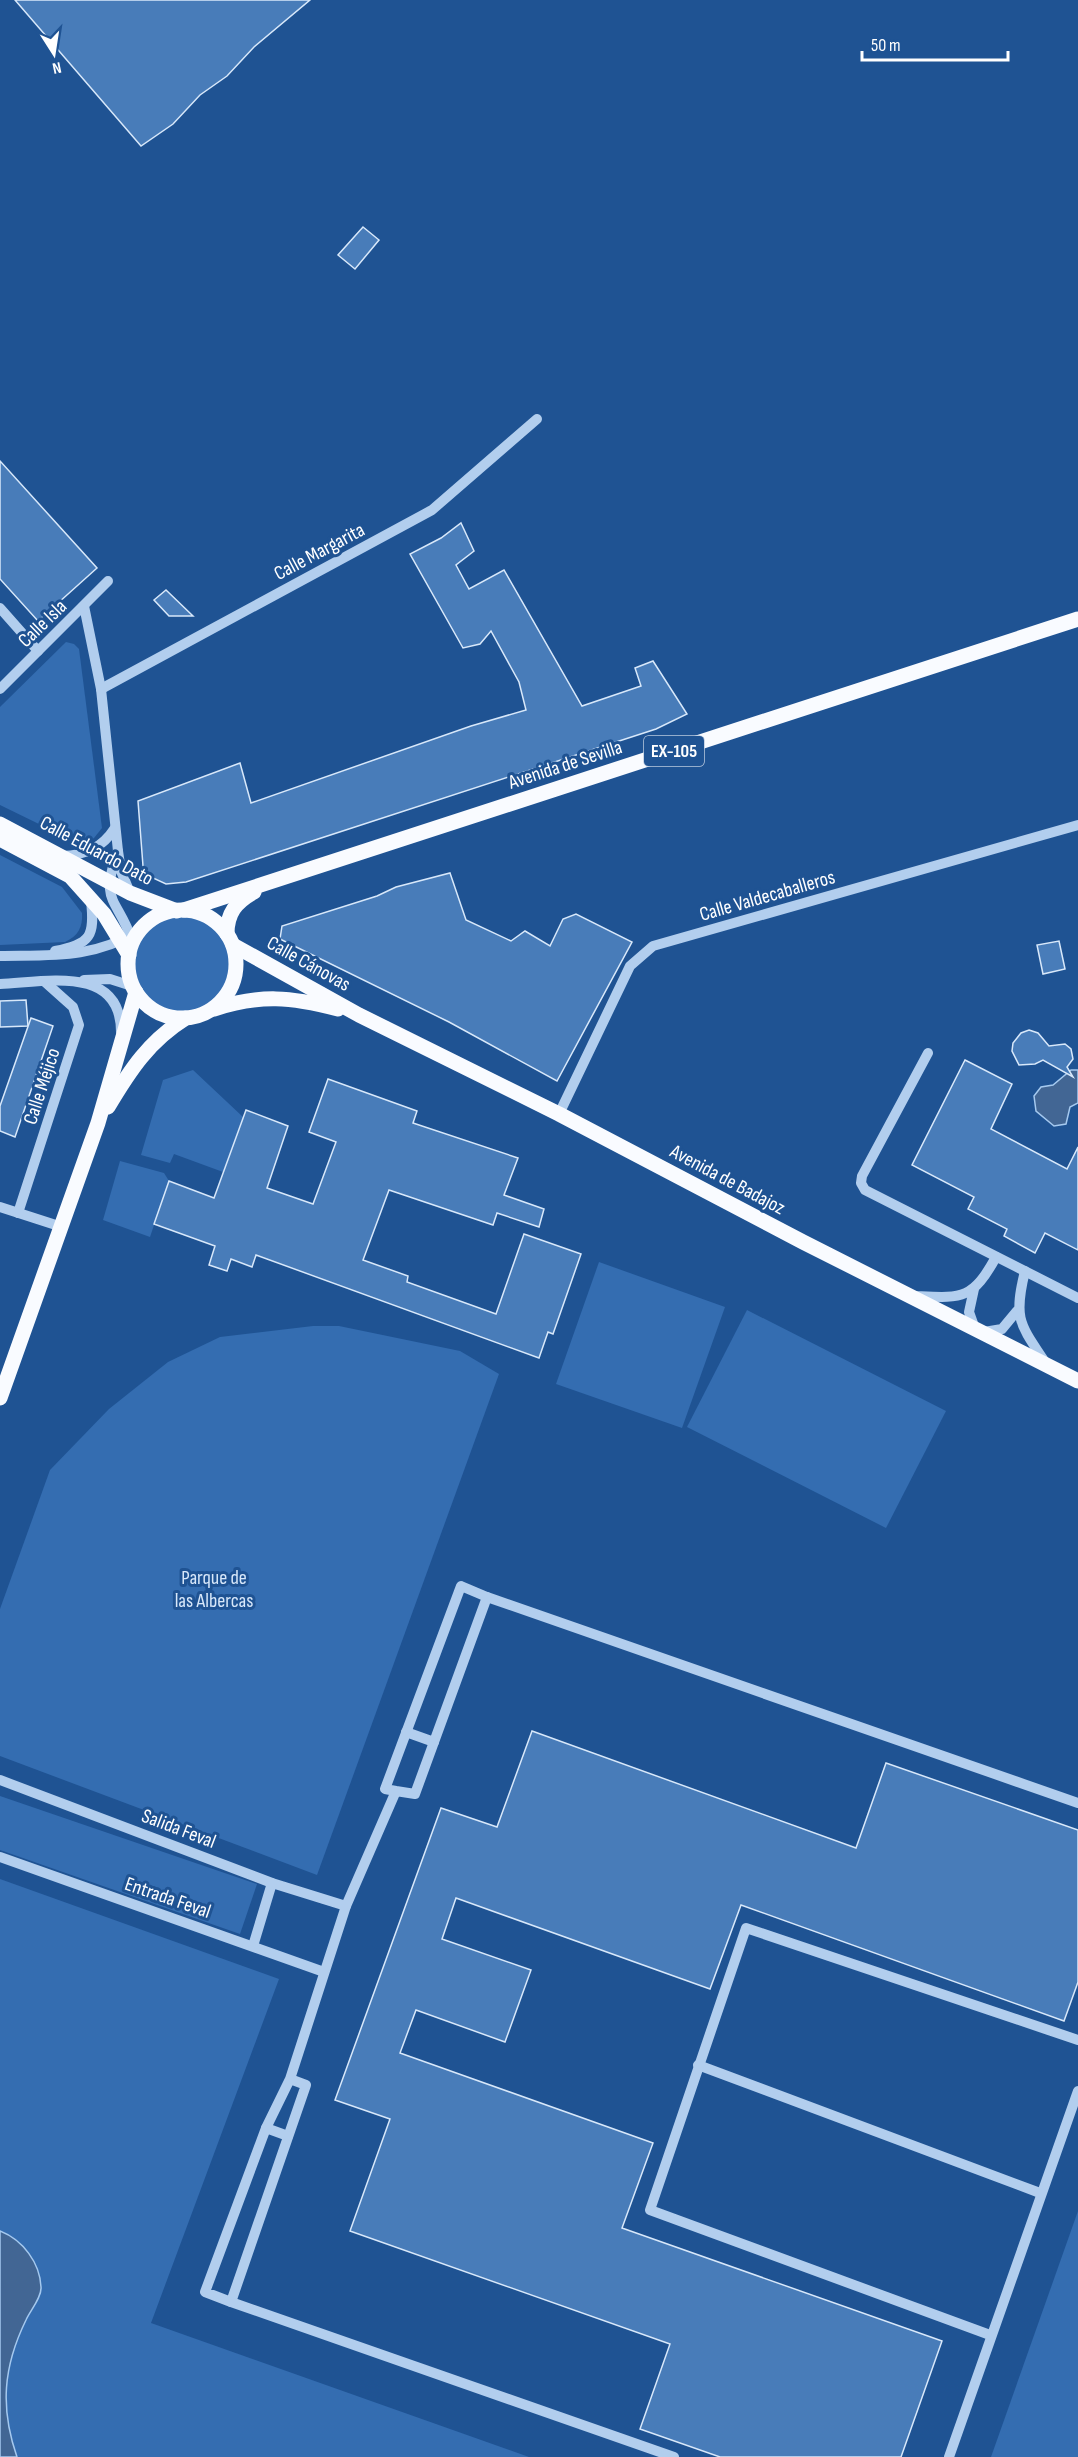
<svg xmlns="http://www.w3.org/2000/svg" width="1078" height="2457" font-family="'Sofia Sans Condensed',sans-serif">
  <rect width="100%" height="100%" fill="#1f5393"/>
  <g fill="#346db1">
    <polygon points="66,642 74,644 79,649 102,828 94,838 82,845 0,805 0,707"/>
    <path d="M0,855L62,887L82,913C83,927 78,936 65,942L0,945Z"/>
    <circle cx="182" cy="964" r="54"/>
    <polygon points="193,1070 243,1117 223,1172 174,1154 170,1163 141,1155 163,1080"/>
    <polygon points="120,1161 164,1173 169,1181 150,1237 103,1220"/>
    <polygon points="599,1262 725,1307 682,1428 556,1384"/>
    <polygon points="747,1310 946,1411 886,1528 687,1427"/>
    <polygon points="313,1326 339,1326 460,1351 499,1374 317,1875 0,1756 0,1609 50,1470 109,1409 168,1362 220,1337"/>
    <polygon points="0,1796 257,1884 240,1934 0,1850"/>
    <polygon points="0,1879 279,1979 151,2323 529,2457 0,2457"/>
    <polygon points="1078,2211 1078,2457 991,2457"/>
  </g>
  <g fill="#426694" stroke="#a5c9ef" stroke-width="1.5">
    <polygon points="1071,1070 1078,1070 1078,1103 1070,1107 1066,1124 1054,1126 1036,1111 1034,1096 1041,1087 1053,1085"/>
    <path d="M0,2231C23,2240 40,2263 41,2287C42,2297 30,2311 26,2320C3,2367 0,2408 17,2457H0Z"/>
  </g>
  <g fill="#487cb9" stroke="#d8e8fa" stroke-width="1.5">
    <polygon points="15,0 310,0 254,47 227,76 200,95 173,124 141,146"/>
    <polygon points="363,227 379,240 355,269 338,255"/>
    <polygon points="0,461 97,568 38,621 0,579"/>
    <polygon points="461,523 474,551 456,565 469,589 504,570 582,706 641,686 635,668 653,661 687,714 656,729 186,882 166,884 153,878 143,866 138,801 240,763 251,803 471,726 526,710 519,682 491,631 480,644 463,648 410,554 441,538"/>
    <polygon points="166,590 193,616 169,616 154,600"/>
    <polygon points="450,873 466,920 511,941 525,931 550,946 563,919 576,914 632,942 557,1081 449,1022 280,939 282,926 377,896 396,887"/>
    <polygon points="1059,941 1065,969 1043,974 1037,945"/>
    <polygon points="26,1000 28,1026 0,1027 0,1001"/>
    <polygon points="31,1018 53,1026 15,1137 0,1131 0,1106"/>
    <polygon points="1029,1030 1038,1033 1049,1046 1065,1044 1071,1049 1073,1059 1067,1067 1073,1077 1043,1060 1035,1064 1019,1065 1012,1051 1013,1043 1021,1033"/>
    <polygon points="965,1060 1012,1084 991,1129 1067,1169 1078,1147 1078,1250 1045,1233 1035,1253 1004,1236 1007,1229 968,1209 974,1197 912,1165"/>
    <polygon points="328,1079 417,1111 413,1123 518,1158 504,1195 544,1209 539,1227 497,1213 493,1225 389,1190 363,1260 408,1276 407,1282 496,1314 524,1234 581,1254 553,1334 548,1332 539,1358 256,1255 252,1267 231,1259 227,1271 209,1265 215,1246 154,1224 169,1181 214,1198 246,1110 288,1126 267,1188 313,1204 336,1142 309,1132"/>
    <polygon points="532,1731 856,1848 886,1763 1078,1830 1078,1982 1064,2021 741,1905 710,1989 456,1898 442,1939 531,1970 505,2042 416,2010 400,2053 653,2143 622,2228 942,2341 901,2457 720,2457 640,2429 670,2344 350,2231 390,2119 335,2100 441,1808 497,1827"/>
  </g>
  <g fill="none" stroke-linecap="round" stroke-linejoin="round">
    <g stroke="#b2ceee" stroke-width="10">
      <polyline points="84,606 101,689 118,851"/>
      <polyline points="0,608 38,651"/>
      <polyline points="0,689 108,581"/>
      <polyline points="101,689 432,510 537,419"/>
      <path d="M62,856C86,855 102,848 115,828"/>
      <path d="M130,893L121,871L118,851C99,903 117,897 132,940"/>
      <path d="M55,951C91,944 95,936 91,901"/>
      <path d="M0,956C53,955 91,959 139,931"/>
      <polyline points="84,980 110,979 132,986"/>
      <path d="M0,984C45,982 121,964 121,1032"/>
      <polyline points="928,1053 862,1176 861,1183 865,1190 1078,1298"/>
      <polyline points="559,1114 630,966 653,946 1078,825"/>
      <polyline points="0,1207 62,1227"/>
      <polyline points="18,1213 79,1025 73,1007 45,982"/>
      <path d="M1025,1271C1013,1320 1020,1324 1047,1365"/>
      <polyline points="974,1289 969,1312 975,1329"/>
      <path d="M914,1296C961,1298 972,1301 996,1257"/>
      <polyline points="984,1332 1002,1329 1017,1311"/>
      <polyline points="487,1597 1078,1803"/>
      <polyline points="406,1732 434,1742"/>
      <polyline points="0,1780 272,1883 346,1906"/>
      <polyline points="0,1857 324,1972"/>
      <polyline points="253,1946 272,1883"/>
      <polyline points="698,2065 1040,2193"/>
      <polyline points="290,2079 306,2085 231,2302 205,2292 266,2128 290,2079 346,1906 396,1791 385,1789 461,1586 487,1597 415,1794 396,1791"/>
      <polyline points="266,2128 288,2136"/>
      <polyline points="231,2302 674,2457"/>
      <polyline points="990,2335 650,2210 746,1928 1078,2040"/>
      <polyline points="949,2457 1078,2091"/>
    </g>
    <g stroke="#f9fbff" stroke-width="15">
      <polyline points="0,824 130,893 177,911"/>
      <polyline points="0,839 70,876 104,914 129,955"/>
      <polyline points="184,910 1078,619"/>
      <circle cx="182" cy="964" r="54"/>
      <path d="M227,934C227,913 236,902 254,892"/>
      <polyline points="233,945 359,1015 559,1114 803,1242 1078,1381"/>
      <path d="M214,1009C261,994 291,997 338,1009"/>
      <path d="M108,1107C130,1070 149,1041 186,1018"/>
      <polyline points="0,1398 98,1123 136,992"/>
    </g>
  </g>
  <g text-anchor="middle" stroke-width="6" stroke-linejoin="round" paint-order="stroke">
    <rect fill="#1f5393" stroke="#bccbdf" stroke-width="1.5" x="644" y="736" width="60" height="30" rx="4.5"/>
    <g font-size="18" font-weight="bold" fill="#fff">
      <text x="674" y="757">EX-105</text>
    </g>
    <g font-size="20" fill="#fff" stroke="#1f5393">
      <text transform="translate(319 551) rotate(-28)" y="7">Calle Margarita</text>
      <text transform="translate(42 623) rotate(-44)" y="7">Calle Isla</text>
      <text transform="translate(565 764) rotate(-18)" y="7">Avenida de Sevilla</text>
      <text transform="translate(97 850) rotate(28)" y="7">Calle Eduardo Dato</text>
      <text transform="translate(767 895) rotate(-16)" y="7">Calle Valdecaballeros</text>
      <text transform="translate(309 963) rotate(29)" y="7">Calle Cánovas</text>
      <text transform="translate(41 1086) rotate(-72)" y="7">Calle Méjico</text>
      <text transform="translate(728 1179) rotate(28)" y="7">Avenida de Badajoz</text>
      <text transform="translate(179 1828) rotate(21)" y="7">Salida Feval</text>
      <text transform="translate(168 1897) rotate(19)" y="7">Entrada Feval</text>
    </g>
    <g font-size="20" fill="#d8e8fa" stroke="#1f5393">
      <text x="214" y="1584">Parque de<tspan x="214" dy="23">las Albercas</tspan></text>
    </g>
  </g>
  <g transform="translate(54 54) rotate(168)" stroke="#1f5393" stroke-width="4.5" paint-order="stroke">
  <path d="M0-4.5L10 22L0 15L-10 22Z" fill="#ffffff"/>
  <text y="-9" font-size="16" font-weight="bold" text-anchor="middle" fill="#ffffff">N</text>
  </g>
  <path d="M862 51v9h146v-9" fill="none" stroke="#ffffff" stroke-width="3"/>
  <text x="871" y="51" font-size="18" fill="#ffffff" stroke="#1f5393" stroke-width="4.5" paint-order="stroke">50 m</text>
</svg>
